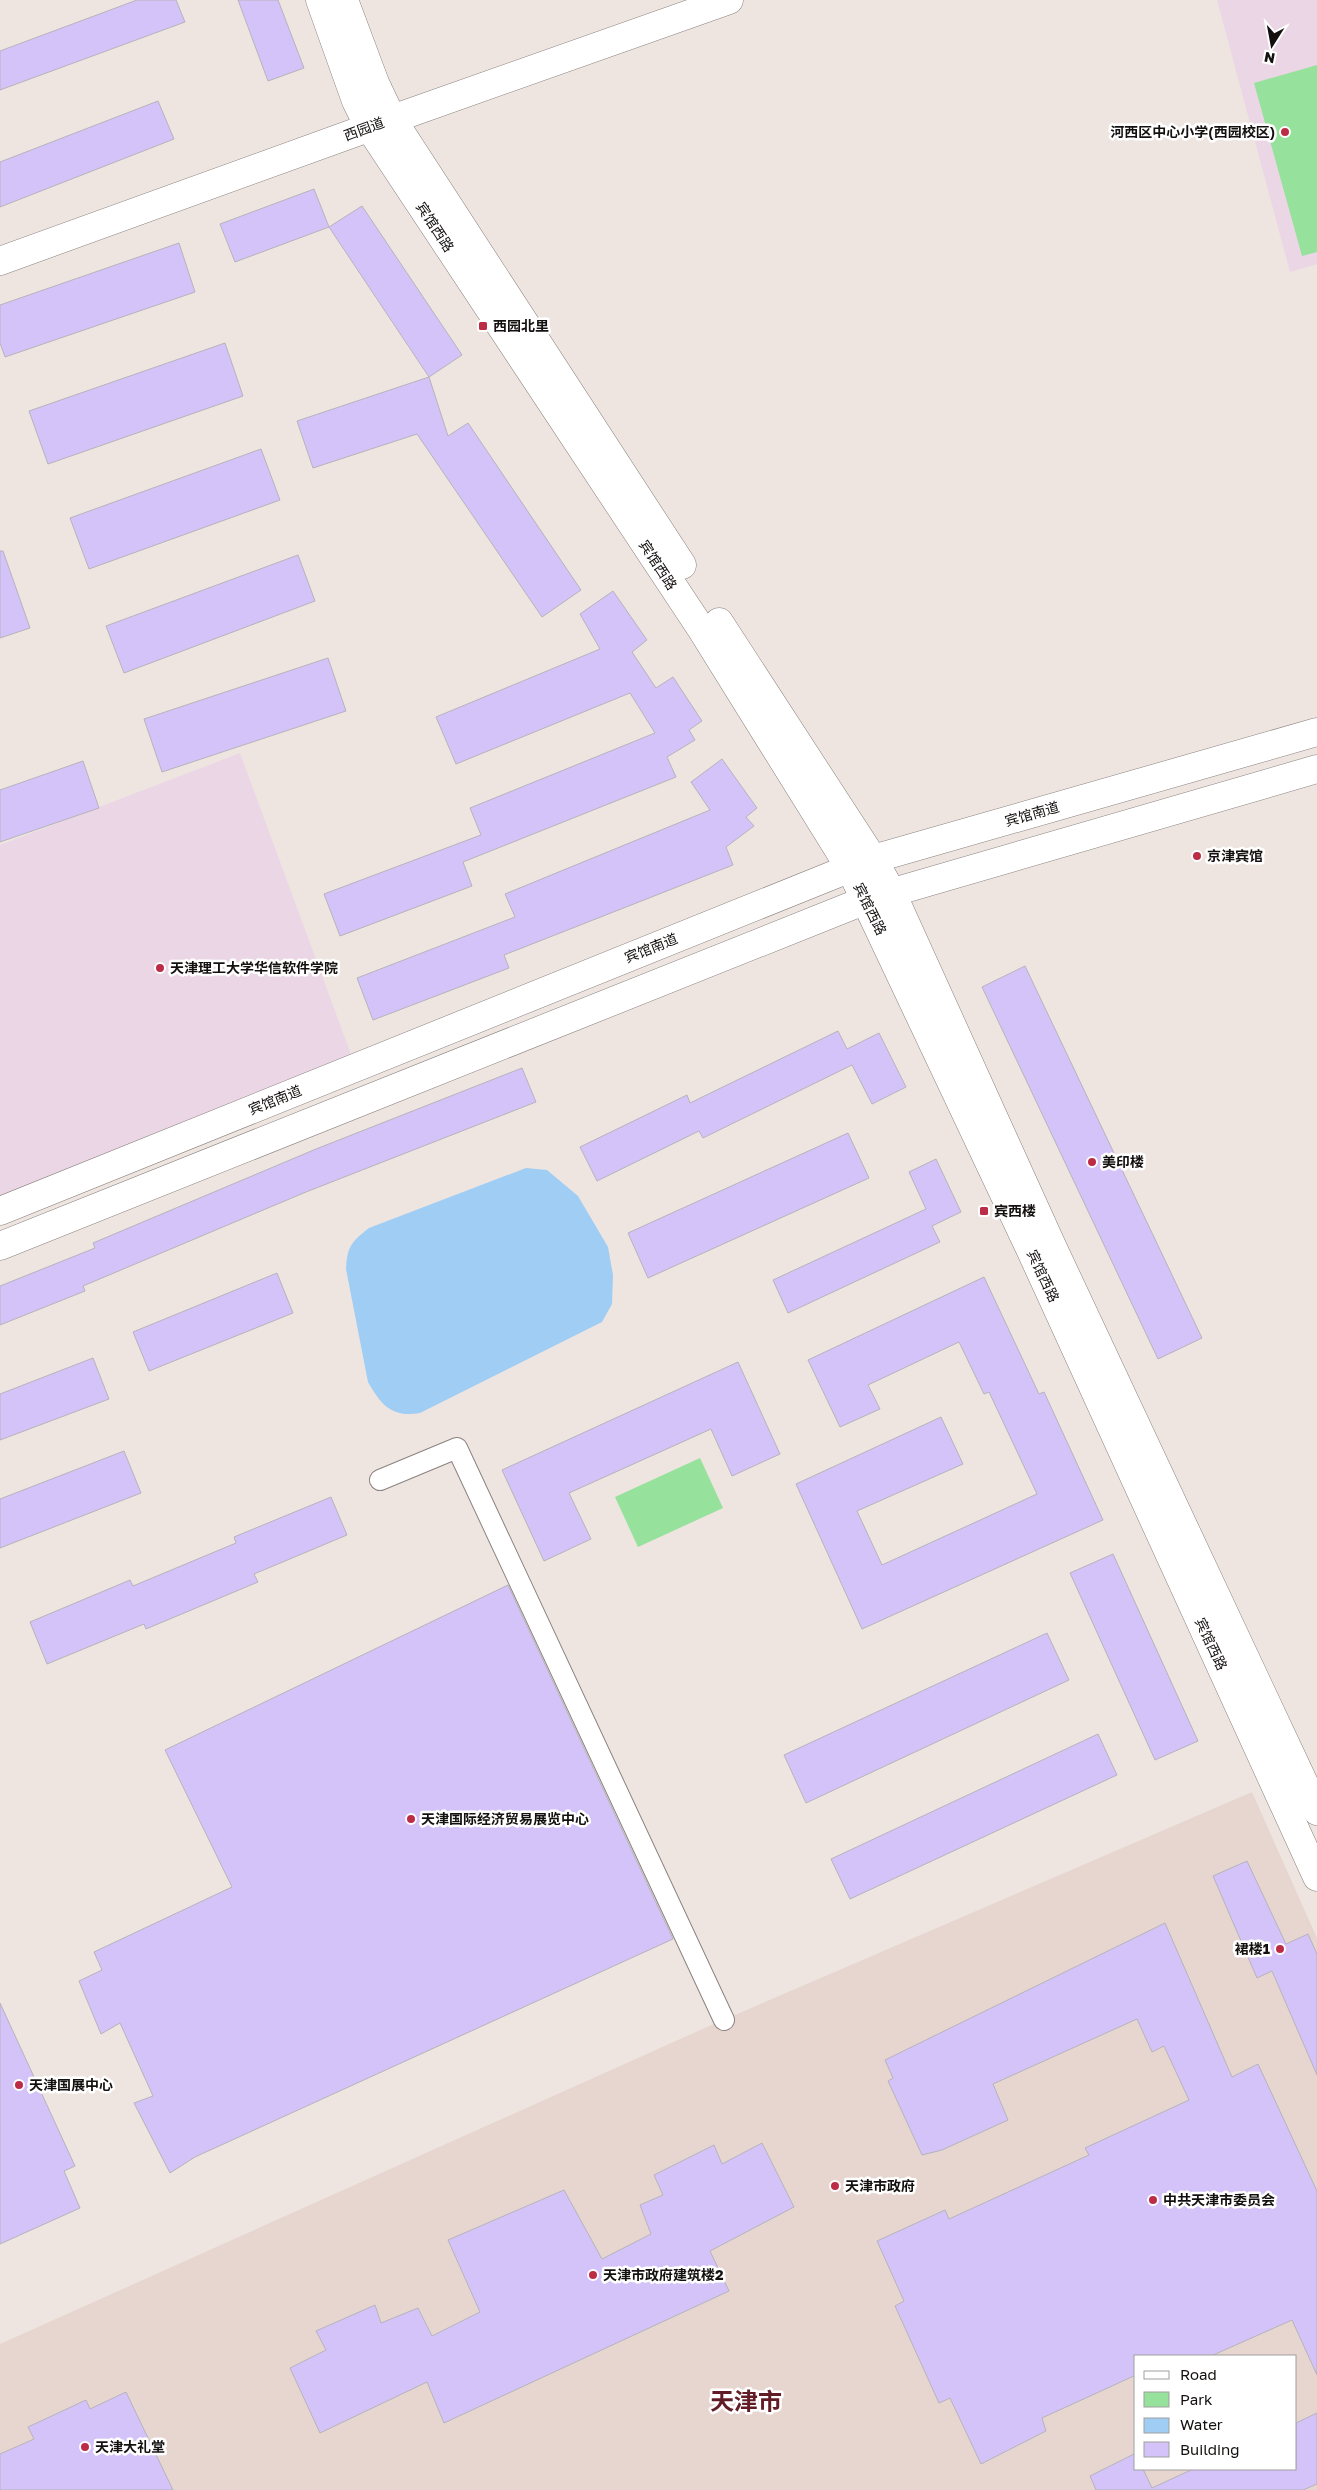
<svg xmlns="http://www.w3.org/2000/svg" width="1317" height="2490" font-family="'Golos Text','Noto Sans SC',sans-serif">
  <rect width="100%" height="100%" fill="#eee5e1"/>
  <path fill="#e7d6d0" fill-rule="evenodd" d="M1252,1792L1317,1938V2490H0V2344L707,2027ZM1136,2356H1296V2469H1136Z"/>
  <g fill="#ebd6e5">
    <polygon points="1217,0 1317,0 1317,264 1290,272"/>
    <polygon points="240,753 352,1057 0,1198 0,845"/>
  </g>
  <g fill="#96e19b">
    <polygon points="1317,65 1317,252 1302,256 1254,83"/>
    <polygon points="700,1458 723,1508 638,1547 615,1497"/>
  </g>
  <path fill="#9fcdf4" d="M526,1168L547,1170L578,1196L608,1247L613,1275L612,1304L602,1322L420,1413C392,1418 381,1405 368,1382L346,1269C347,1247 351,1242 369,1228Z"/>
  <g fill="#d4c3f8" stroke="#b5b3bb">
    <polygon points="137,0 176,0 185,22 0,90 0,51"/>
    <polygon points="238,0 278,0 304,68 268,81"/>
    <polygon points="158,101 174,139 0,207 0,162"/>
    <polygon points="314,189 329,227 235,262 220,224"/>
    <polygon points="362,206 462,355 429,377 329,227"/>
    <polygon points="179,243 195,292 5,357 0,343 0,305"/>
    <polygon points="225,343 243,396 48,464 29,411"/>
    <polygon points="429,377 448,436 468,423 581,590 542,617 417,434 313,468 297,421"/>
    <polygon points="261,449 280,500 89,569 70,518"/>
    <polygon points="0,551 3,551 30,628 0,638"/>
    <polygon points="298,555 315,601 124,673 106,626"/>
    <polygon points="613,591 647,640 632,652 656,688 673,677 702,721 689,730 695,740 667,757 676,777 463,862 472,886 340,936 324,894 481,835 470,808 655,733 630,693 456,764 436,717 600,649 580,614"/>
    <polygon points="328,658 346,711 162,772 144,719"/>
    <polygon points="722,759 757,808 746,817 754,826 726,847 733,865 504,955 509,968 373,1020 357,978 515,917 505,894 710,810 691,782"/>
    <polygon points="83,761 99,808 0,842 0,790"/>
    <polygon points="1025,966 1202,1338 1158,1359 982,987"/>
    <polygon points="838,1031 847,1049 879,1033 906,1087 872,1104 852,1065 703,1138 699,1131 597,1181 580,1147 687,1095 690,1103"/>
    <polygon points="522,1068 536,1102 306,1192 83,1286 85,1291 0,1325 0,1286 95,1248 93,1243 316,1149"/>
    <polygon points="848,1133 869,1178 648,1278 628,1233"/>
    <polygon points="936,1159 961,1212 932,1226 940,1242 788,1313 773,1280 926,1209 909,1172"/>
    <polygon points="277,1273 293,1313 149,1371 133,1332"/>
    <polygon points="984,1277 1039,1394 1044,1392 1103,1520 862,1629 796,1484 941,1417 963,1464 857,1511 882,1565 1037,1494 989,1392 984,1394 959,1342 868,1385 880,1409 840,1427 808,1360"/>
    <polygon points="93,1358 109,1399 0,1440 0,1394"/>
    <polygon points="738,1362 780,1454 732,1476 711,1429 569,1493 591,1539 544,1561 502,1470"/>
    <polygon points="124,1451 141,1493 0,1548 0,1499"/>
    <polygon points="331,1497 347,1535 254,1574 258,1582 146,1629 144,1624 47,1664 30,1622 130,1580 133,1586 236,1543 234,1537"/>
    <polygon points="1113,1554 1198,1741 1155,1760 1070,1573"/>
    <polygon points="508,1585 673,1939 195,2157 170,2173 134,2103 153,2096 120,2023 101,2034 79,1981 102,1970 94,1952 232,1887 165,1750"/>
    <polygon points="1047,1633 1069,1680 806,1803 784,1755"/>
    <polygon points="1098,1734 1117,1775 850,1899 831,1859"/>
    <polygon points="1247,1861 1286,1944 1308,1934 1317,1954 1317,2075 1272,1971 1257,1978 1213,1876"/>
    <polygon points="1165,1923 1232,2077 1258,2064 1317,2191 1317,2375 1292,2320 1211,2356 1136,2356 1136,2375 1042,2418 1046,2431 981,2464 950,2398 939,2403 895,2306 904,2301 877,2241 945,2210 949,2219 1089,2155 1085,2148 1189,2100 1164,2046 1152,2052 1137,2019 993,2084 1008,2120 942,2150 922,2155 888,2081 893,2078 885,2060"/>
    <polygon points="0,2003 75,2166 64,2171 80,2208 0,2244"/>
    <polygon points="762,2143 794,2207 710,2251 729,2291 444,2423 427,2382 320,2433 290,2368 326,2350 316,2331 375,2305 381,2323 418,2308 432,2336 480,2312 448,2240 564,2190 602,2259 651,2234 640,2205 663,2195 654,2175 714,2145 722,2164"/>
    <polygon points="126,2392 173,2490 0,2490 0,2454 34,2439 28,2427 86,2400 90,2409"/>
    <polygon points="1317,2413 1317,2484 1303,2490 1096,2490 1090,2476 1136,2453 1136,2469 1143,2469 1152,2488 1193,2469 1296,2469 1296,2423"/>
  </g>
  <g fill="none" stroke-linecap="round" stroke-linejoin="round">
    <g stroke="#8a827f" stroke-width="22">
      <polyline id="street" points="380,1480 457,1448 724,2020"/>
    </g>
    <g stroke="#8a827f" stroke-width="29">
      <g id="secondary">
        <polyline points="320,0 356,101 369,127 702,630 850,868 1031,1251 1317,1877"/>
        <polyline points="344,0 375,83 392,119 682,565"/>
        <polyline points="0,261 401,116 729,0"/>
        <polyline points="719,622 873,859 891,891 1052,1246 1317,1811"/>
        <polyline points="0,1211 873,859 1317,732"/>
        <polyline points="0,1246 866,900 1317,769"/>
      </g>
    </g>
    <use href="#street" stroke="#fff" stroke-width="20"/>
    <use href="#secondary" stroke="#fff" stroke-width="28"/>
  </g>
  <g fill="#bd2c46" stroke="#fff" stroke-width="2">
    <circle cx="1285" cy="132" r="5"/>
    <rect x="478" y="321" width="10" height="10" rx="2.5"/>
    <circle cx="1197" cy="856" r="5"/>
    <circle cx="160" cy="968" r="5"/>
    <circle cx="1092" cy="1162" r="5"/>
    <rect x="979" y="1206" width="10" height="10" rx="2.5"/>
    <circle cx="411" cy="1819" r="5"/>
    <circle cx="1280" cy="1949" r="5"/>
    <circle cx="19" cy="2085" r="5"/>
    <circle cx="835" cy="2186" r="5"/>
    <circle cx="1153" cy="2200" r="5"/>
    <circle cx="593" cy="2275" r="5"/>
    <circle cx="85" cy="2447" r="5"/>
  </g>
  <g text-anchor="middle" stroke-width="5" stroke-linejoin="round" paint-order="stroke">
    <g font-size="14" fill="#13100f" stroke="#fff">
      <text transform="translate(364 129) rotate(-20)" y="5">西园道</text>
      <text transform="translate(435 227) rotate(57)" y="5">宾馆西路</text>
      <text transform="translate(658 565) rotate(57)" y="5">宾馆西路</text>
      <text transform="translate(1032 814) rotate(-16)" y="5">宾馆南道</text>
      <text transform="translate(870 909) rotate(64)" y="5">宾馆西路</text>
      <text transform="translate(651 948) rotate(-22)" y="5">宾馆南道</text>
      <text transform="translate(275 1100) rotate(-22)" y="5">宾馆南道</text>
      <text transform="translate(1043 1276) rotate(65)" y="5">宾馆西路</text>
      <text transform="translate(1211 1644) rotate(65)" y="5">宾馆西路</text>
    </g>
    <g font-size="14" font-weight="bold" fill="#13100f" stroke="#fff" text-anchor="start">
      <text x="1275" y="137" text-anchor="end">河西区中心小学(西园校区)</text>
      <text x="493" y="331">西园北里</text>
      <text x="1207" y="861">京津宾馆</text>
      <text x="170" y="973">天津理工大学华信软件学院</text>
      <text x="1102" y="1167">美印楼</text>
      <text x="994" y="1216">宾西楼</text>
      <text x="421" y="1824">天津国际经济贸易展览中心</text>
      <text x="1270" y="1954" text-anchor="end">裙楼1</text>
      <text x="29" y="2090">天津国展中心</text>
      <text x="845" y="2191">天津市政府</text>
      <text x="1163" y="2205">中共天津市委员会</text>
      <text x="603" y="2280">天津市政府建筑楼2</text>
      <text x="95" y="2452">天津大礼堂</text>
    </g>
    <g font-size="24" font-weight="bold" fill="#621c26" stroke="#fff">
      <text x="746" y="2410">天津市</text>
    </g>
  </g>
  <rect x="1134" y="2355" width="162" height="115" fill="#ffffff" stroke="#a19f9f"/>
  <rect x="1144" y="2371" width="25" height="8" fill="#ffffff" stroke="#a19f9f"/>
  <text x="1180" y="2380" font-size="15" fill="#13100f">Road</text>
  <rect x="1144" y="2392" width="25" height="15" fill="#96e19b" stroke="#a19f9f"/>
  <text x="1180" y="2405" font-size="15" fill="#13100f">Park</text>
  <rect x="1144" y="2418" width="25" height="15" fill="#9fcdf4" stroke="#a19f9f"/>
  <text x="1180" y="2430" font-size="15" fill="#13100f">Water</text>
  <rect x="1144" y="2442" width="25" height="15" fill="#d4c3f8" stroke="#a19f9f"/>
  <text x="1180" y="2455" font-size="15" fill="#13100f">Building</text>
  <g transform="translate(1272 45) rotate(191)" stroke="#ffffff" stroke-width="4" paint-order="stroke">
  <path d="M0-4L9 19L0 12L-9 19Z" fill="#13100f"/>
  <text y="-8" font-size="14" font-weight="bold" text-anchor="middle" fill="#13100f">N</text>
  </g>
</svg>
